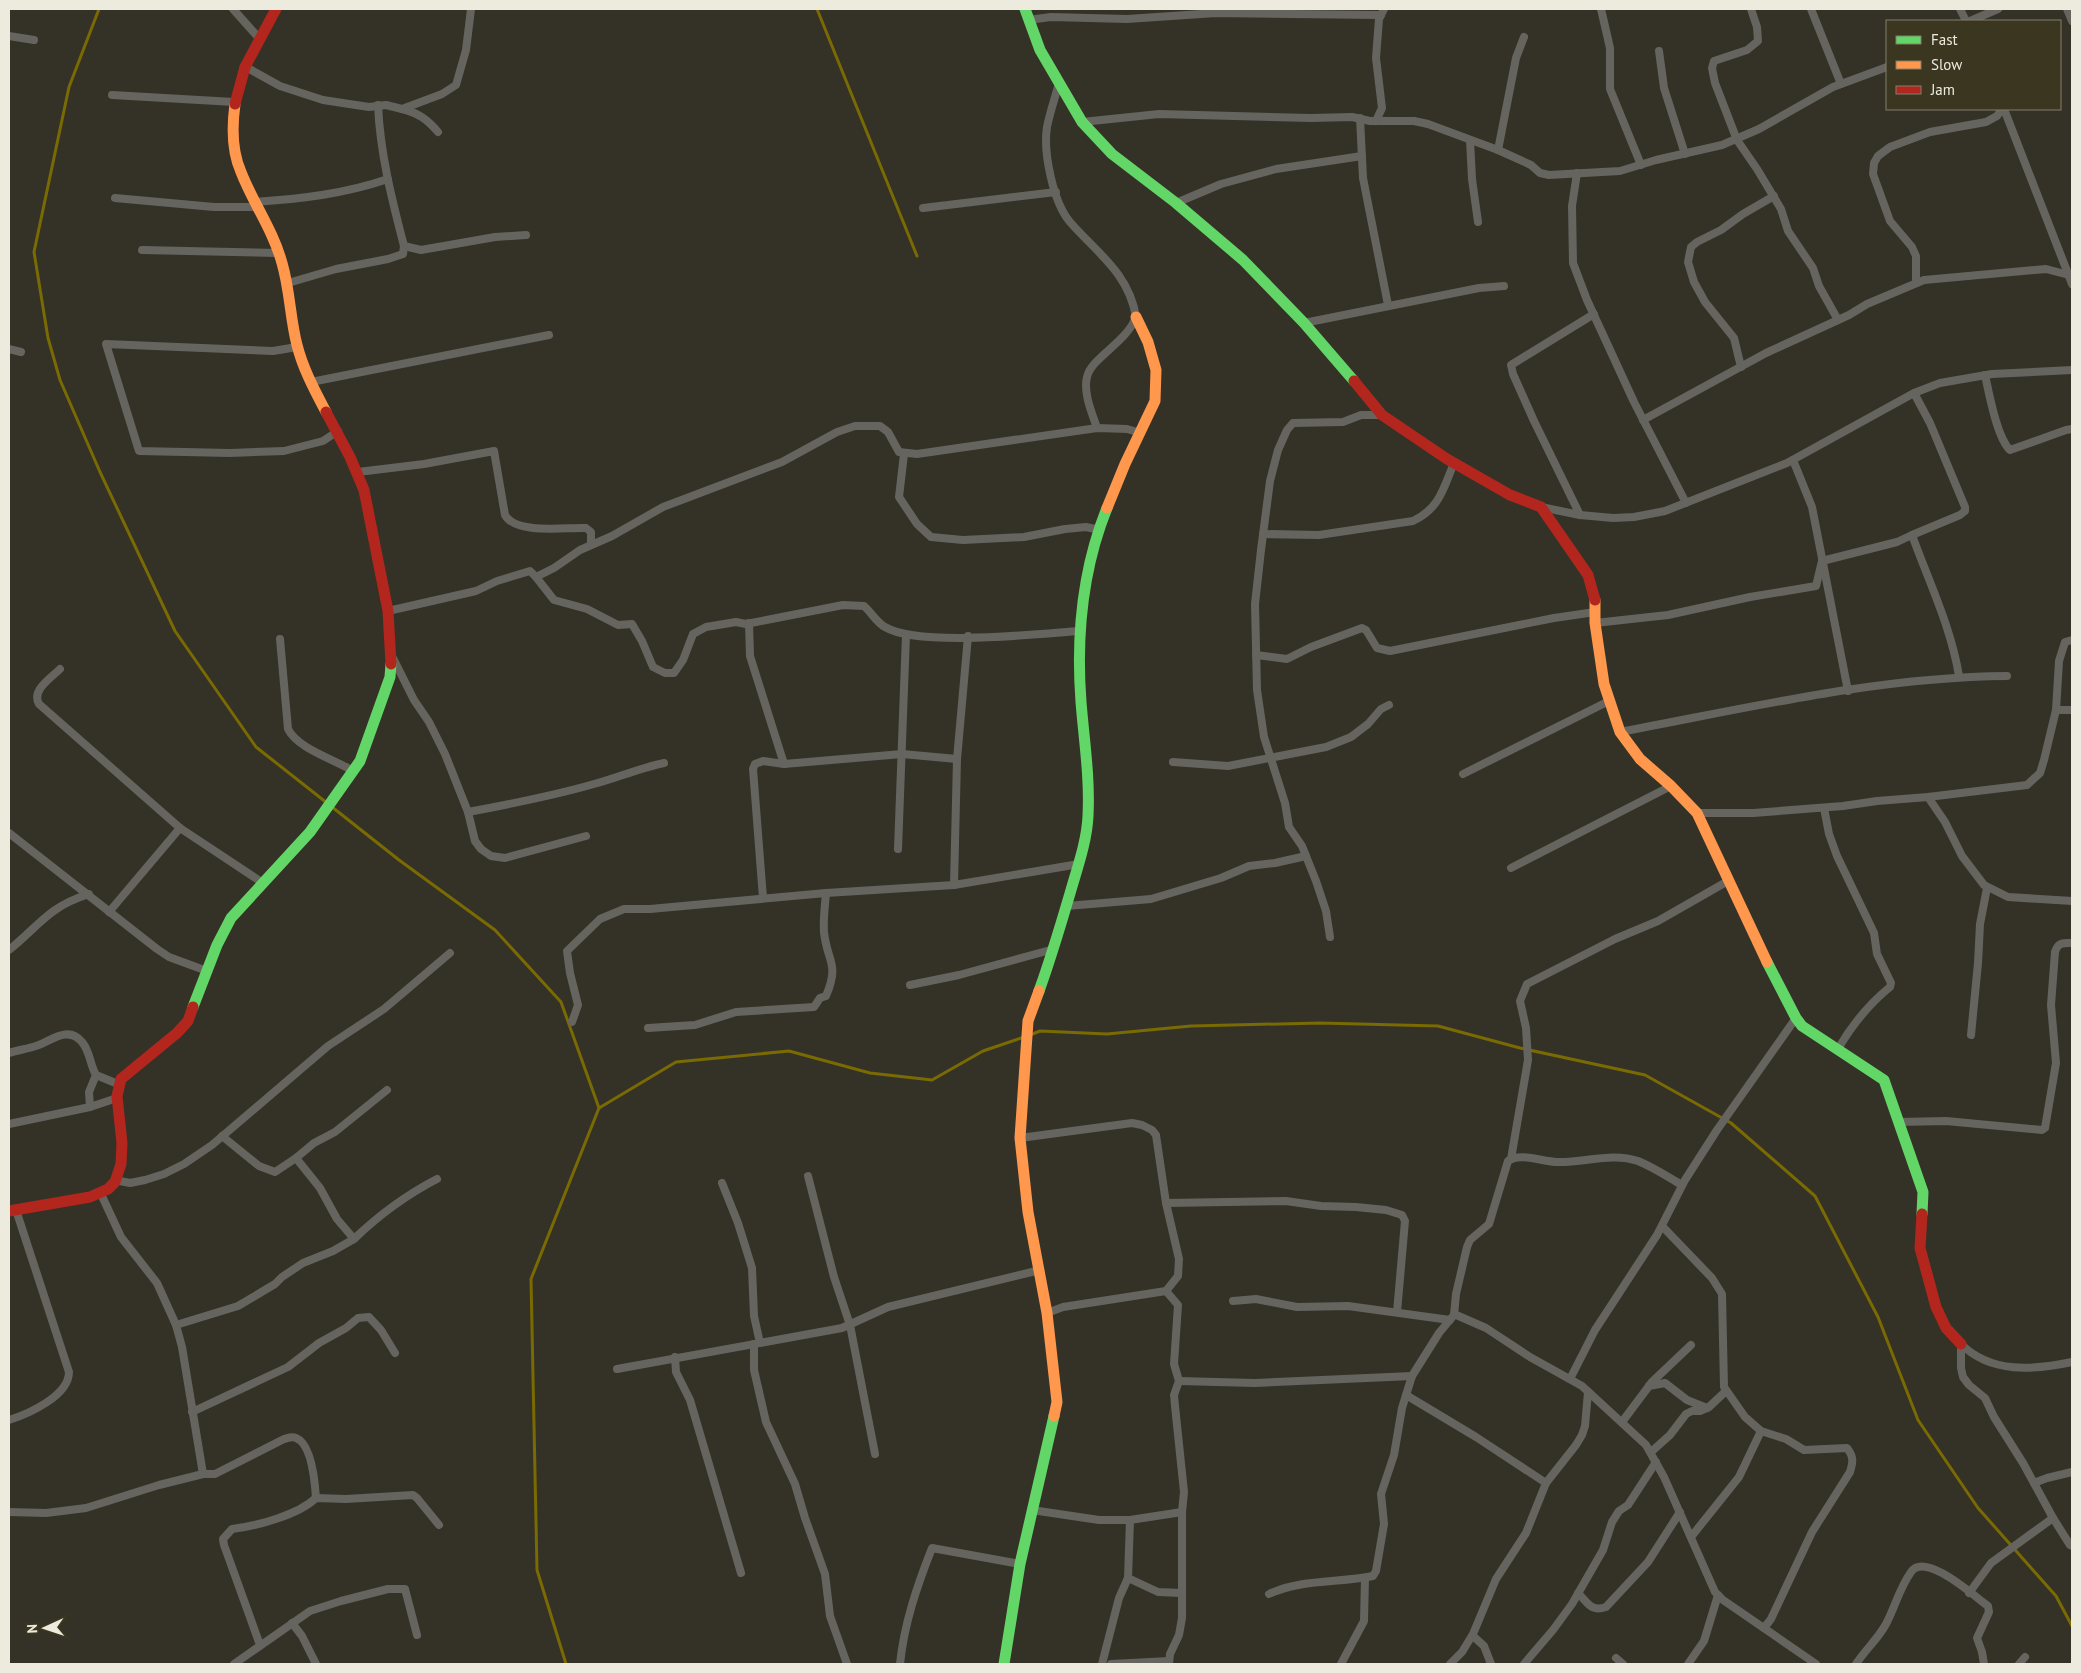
<svg xmlns="http://www.w3.org/2000/svg" width="2081" height="1673" font-family="'PT Sans',sans-serif">
  <rect width="100%" height="100%" fill="#343226"/>
  <g fill="none" stroke-linecap="round" stroke-linejoin="round">
    <g stroke="#796a03" stroke-width="3">
      <polyline points="99,9 69,87 34,252 48,338 60,380 100,472 175,631 256,747 327,803"/>
      <polyline points="817,9 917,256"/>
      <polyline points="332,807 399,860 495,930 561,1002 599,1108 531,1279 537,1570 566,1664"/>
      <polyline points="1030,1035 1040,1031 1107,1034 1191,1026 1320,1023 1438,1026 1520,1048 1645,1075 1731,1123 1815,1196 1878,1317 1918,1420 1978,1508 2056,1596 2072,1626"/>
      <polyline points="599,1108 676,1062 789,1051 870,1073 932,1080 983,1051 1024,1037"/>
    </g>
    <g stroke="#65645f" stroke-width="8">
      <polyline points="233,9 258,37"/>
      <polyline points="1601,9 1610,48 1610,89 1641,165"/>
      <polyline points="1751,9 1757,27 1758,41 1747,50 1714,61 1712,68 1715,83 1737,140 1757,169 1781,209 1788,231 1813,268 1819,286 1838,320"/>
      <polyline points="1811,9 1841,84"/>
      <polyline points="1960,9 1966,21"/>
      <polyline points="2067,9 2072,21"/>
      <polyline points="1028,20 1051,17 1127,19 1216,13 1381,15"/>
      <polyline points="1970,21 1998,9"/>
      <polyline points="9,36 34,40"/>
      <polyline points="1659,51 1664,88 1685,154"/>
      <polyline points="244,66 280,86 323,100 369,107 386,105 402,109 442,94 456,85 466,50 471,9"/>
      <path d="M1059,83C1055,98 1050,112 1047,127C1043,152 1053,202 1070,222C1096,252 1129,273 1136,317C1127,342 1091,358 1087,377C1083,393 1092,413 1097,428"/>
      <polyline points="112,95 234,102"/>
      <path d="M402,109C418,113 427,119 438,132"/>
      <polyline points="2004,109 2072,284"/>
      <polyline points="1360,118 1363,178 1388,305"/>
      <polyline points="1376,121 1382,108 1376,58 1379,19 1384,9"/>
      <polyline points="1082,122 1159,114 1311,118 1352,117 1370,121 1414,121 1428,124 1498,150 1531,165 1540,173 1549,175 1620,171 1656,160 1722,145 1759,129 1833,87 1887,67"/>
      <polyline points="1470,140 1472,179 1478,222"/>
      <polyline points="1498,150 1516,58 1524,37"/>
      <polyline points="1577,173 1572,206 1573,263 1587,300 1634,402 1686,503"/>
      <polyline points="115,198 214,207 257,207"/>
      <path d="M254,202C300,199 344,194 388,179"/>
      <polyline points="1176,203 1221,184 1276,169 1362,156"/>
      <polyline points="923,208 1056,192"/>
      <polyline points="404,246 421,250 495,237 526,235"/>
      <polyline points="142,250 279,253"/>
      <path d="M288,283L336,269L388,259L403,254L404,246C392,200 380,153 378,105"/>
      <polyline points="1916,283 1916,256 1912,247 1890,221 1873,174 1874,163 1878,156 1890,147 1930,132 1986,122 1997,116 2002,109"/>
      <polyline points="1304,323 1479,288 1504,286"/>
      <polyline points="297,347 273,351 106,344 139,451 230,453 284,451 323,441 338,431"/>
      <polyline points="9,349 21,352"/>
      <polyline points="1741,367 1734,338 1705,302 1694,282 1688,262 1691,247 1697,242 1721,230 1743,214 1774,196"/>
      <path d="M1985,375C1989,393 1997,438 2010,450L2066,430L2072,429"/>
      <polyline points="311,382 549,335"/>
      <path d="M1914,393L1930,423L1965,507V511L1960,515L1912,535C1929,582 1951,627 1959,676"/>
      <polyline points="1643,420 1766,353 1849,315 1867,304 1924,280 2046,269 2069,275"/>
      <polyline points="904,454 899,497 917,524 931,537 963,540 1024,537 1065,529 1086,527 1100,530"/>
      <polyline points="1793,460 1812,507 1848,691"/>
      <path d="M358,472L424,464L494,451L505,515C516,535 567,527 586,528L591,532V544"/>
      <polyline points="1541,507 1580,515 1613,518 1634,517 1665,511 1787,463 1914,393 1940,383 1992,374 2072,370"/>
      <polyline points="1580,515 1534,421 1513,374 1511,365 1594,314"/>
      <path d="M1263,534L1319,535L1413,521C1440,508 1443,489 1454,463"/>
      <polyline points="1822,561 1897,542 1912,535"/>
      <path d="M536,577L554,600L587,609L618,625L632,624L642,641L653,667L665,673H674L683,660L693,634L706,627L736,622L746,624L843,605L864,606C872,613 876,622 885,627C918,647 1037,634 1079,631"/>
      <polyline points="388,611 476,591 497,581 530,571 536,577 554,568 580,550 612,536 663,507 782,462 837,432 855,426 880,426 888,432 899,452 917,454 1097,428 1127,429 1141,433"/>
      <polyline points="749,623 750,656 784,764"/>
      <polyline points="1595,623 1668,615 1750,597 1816,586 1822,561"/>
      <path d="M280,639L288,729C298,749 334,759 353,771"/>
      <polyline points="1256,655 1287,659 1311,647 1362,628 1366,630 1377,648 1390,651 1554,618 1595,612"/>
      <polyline points="392,656 414,700 429,722 445,754 468,812 475,841 481,849 491,856 505,858 586,836"/>
      <path d="M60,669C51,678 31,690 39,704L180,828L263,883"/>
      <polyline points="2056,710 2072,710"/>
      <path d="M1620,732C1748,708 1877,677 2007,676"/>
      <polyline points="1173,762 1228,766 1326,747 1351,737 1368,724 1381,709 1389,705"/>
      <polyline points="1463,774 1609,701"/>
      <polyline points="1928,797 1945,822 1962,856 1984,885 2008,897 2072,901"/>
      <path d="M1824,808L1829,834L1837,856L1874,933L1877,954L1891,983L1890,987C1869,1004 1852,1025 1838,1049"/>
      <path d="M468,812C511,804 552,796 594,784C617,778 640,768 664,763"/>
      <polyline points="1697,813 1753,813 1843,806 1877,801 1928,797 2027,785 2040,773 2044,760 2056,710 2059,661 2065,642 2072,640"/>
      <polyline points="9,833 157,949 169,957 207,971"/>
      <polyline points="898,849 906,635"/>
      <polyline points="1511,868 1671,786"/>
      <polyline points="954,885 957,759 968,636"/>
      <polyline points="763,898 753,769 755,764 763,761 784,764 902,754 957,759"/>
      <polyline points="1067,906 1151,899 1221,878 1249,866 1275,863 1306,856"/>
      <polyline points="109,912 180,828"/>
      <polyline points="1330,937 1326,911 1316,881 1302,846 1289,827 1285,803 1264,737 1257,690 1255,604 1261,550 1270,481 1278,450 1287,430 1293,423 1343,422 1361,415 1382,415"/>
      <path d="M9,950C40,925 48,907 89,894"/>
      <polyline points="910,985 959,975 1054,949"/>
      <polyline points="572,1022 578,1005 570,973 567,951 600,919 624,909 650,909 826,893 954,885 1079,864"/>
      <path d="M648,1028L695,1025L736,1012L814,1007L820,998L826,996C840,963 827,962 824,932C823,919 825,906 826,893"/>
      <polyline points="1971,1035 1978,963 1980,924 1987,888"/>
      <path d="M9,1053C18,1050 27,1049 36,1046C51,1041 68,1025 82,1042C90,1051 90,1065 96,1075L118,1084"/>
      <polyline points="90,1107 89,1092 96,1075"/>
      <path d="M1898,1122L1946,1121L2042,1130L2045,1128L2056,1063L2051,1005L2055,952C2058,942 2063,943 2072,943"/>
      <polyline points="9,1124 90,1107 117,1098"/>
      <path d="M222,1136L259,1166L275,1172L296,1158L320,1188L337,1219L354,1239C379,1215 406,1195 437,1179"/>
      <polyline points="1020,1138 1132,1123 1142,1125 1152,1130 1156,1135 1166,1203 1179,1259 1178,1276 1166,1291 1063,1307 1047,1313"/>
      <polyline points="296,1158 314,1143 335,1132 387,1090"/>
      <polyline points="1511,1159 1528,1060 1526,1028 1520,1001 1527,984 1615,939 1658,921 1728,881"/>
      <polyline points="808,1176 834,1277 850,1325 875,1454"/>
      <polyline points="115,1180 130,1183 145,1180 164,1174 184,1164 212,1145 328,1046 384,1009 450,953"/>
      <polyline points="722,1183 738,1223 752,1268 754,1316 760,1343"/>
      <polyline points="101,1194 121,1237 157,1283 176,1325 182,1347 203,1474"/>
      <polyline points="1166,1203 1286,1201 1321,1206 1356,1207 1386,1210 1402,1215 1405,1221 1397,1312"/>
      <path d="M1662,1226L1712,1278L1722,1294L1724,1387L1745,1417L1761,1431L1786,1439L1804,1450L1847,1448C1854,1457 1853,1462 1850,1472L1812,1532L1771,1619L1764,1628"/>
      <polyline points="1166,1291 1178,1305 1174,1364 1179,1381 1174,1395 1175,1406 1184,1492 1182,1512 1182,1618 1179,1635 1170,1654 1169,1664"/>
      <polyline points="1233,1301 1256,1299 1297,1307 1348,1306 1450,1320"/>
      <polyline points="1454,1314 1486,1328 1530,1357 1582,1386 1646,1445 1664,1477 1715,1592 1723,1600 1816,1664"/>
      <polyline points="176,1325 238,1306 275,1284 282,1277 303,1263 333,1251 354,1239"/>
      <polyline points="754,1344 754,1370 766,1422 795,1484 805,1518 825,1574 830,1616 847,1664"/>
      <polyline points="1961,1344 1961,1368 1963,1377 1969,1385 1985,1398 1994,1417 2023,1463 2053,1518 2070,1545 2072,1546"/>
      <path d="M1961,1344C1991,1374 2034,1370 2072,1362"/>
      <polyline points="675,1357 676,1372 690,1400 741,1573"/>
      <polyline points="617,1369 842,1328 888,1307 1040,1270"/>
      <polyline points="1570,1379 1595,1330 1657,1235 1685,1180 1717,1130 1796,1018"/>
      <polyline points="1179,1381 1255,1383 1412,1376"/>
      <polyline points="1649,1386 1665,1383 1687,1400 1707,1408"/>
      <polyline points="1406,1395 1476,1437 1546,1483"/>
      <polyline points="192,1412 288,1367 319,1343 346,1328 358,1318 369,1317 381,1330 395,1353"/>
      <path d="M9,1420C28,1414 69,1396 69,1372L16,1210"/>
      <polyline points="1622,1422 1652,1382 1691,1345"/>
      <polyline points="1651,1452 1670,1435 1686,1414 1692,1411 1700,1411 1709,1407 1726,1391"/>
      <polyline points="2034,1483 2047,1478 2072,1472"/>
      <polyline points="1032,1510 1099,1520 1130,1520 1182,1512"/>
      <path d="M9,1512L46,1513L86,1508L159,1485L203,1474H215L284,1439C288,1438 292,1436 296,1438C312,1444 315,1483 316,1498"/>
      <polyline points="1691,1537 1739,1477 1761,1431"/>
      <polyline points="1128,1578 1158,1592 1181,1593"/>
      <path d="M1578,1593C1588,1603 1591,1612 1606,1607L1648,1562L1680,1512"/>
      <polyline points="1969,1593 1991,1563 2053,1518"/>
      <path d="M1269,1594C1301,1579 1338,1583 1373,1576L1376,1571L1384,1524L1381,1494L1394,1455L1402,1408L1412,1376L1439,1333L1454,1315L1456,1294L1467,1247L1470,1240L1489,1224L1508,1161C1520,1152 1543,1162 1557,1162C1584,1163 1612,1152 1638,1161C1653,1167 1668,1177 1682,1185"/>
      <polyline points="292,1623 302,1636 316,1664"/>
      <polyline points="1473,1636 1484,1646 1491,1664"/>
      <path d="M260,1645L224,1545L223,1539L232,1529C257,1526 298,1515 316,1498L346,1499L413,1495L417,1498L439,1525"/>
      <polyline points="1616,1658 1623,1664"/>
      <polyline points="234,1664 310,1611 341,1601 388,1589 405,1589 417,1635"/>
      <path d="M900,1664C904,1624 917,1586 932,1548L1020,1564"/>
      <polyline points="1102,1664 1119,1598 1128,1578 1130,1520"/>
      <polyline points="1111,1664 1169,1661"/>
      <polyline points="1341,1664 1364,1621 1365,1578"/>
      <polyline points="1450,1664 1462,1652 1473,1634 1496,1579 1526,1533 1546,1483 1576,1445 1582,1435 1585,1426 1588,1392"/>
      <polyline points="1524,1664 1553,1630 1572,1604 1603,1550 1612,1522 1619,1511 1628,1505 1656,1462"/>
      <polyline points="1688,1664 1704,1641 1718,1595"/>
      <path d="M1856,1664C1865,1650 1878,1639 1886,1624C1895,1607 1899,1589 1911,1572C1925,1551 1974,1596 1988,1606L1989,1612L1977,1638L1982,1652L1984,1664"/>
      <polyline points="2019,1664 2025,1657"/>
    </g>
    <g stroke="#63d668" stroke-width="11">
      <polyline points="1025,9 1040,50 1082,122 1112,154 1176,203 1243,260 1304,323 1354,381"/>
      <polyline points="1767,962 1796,1018 1802,1026 1884,1080 1923,1192 1922,1214"/>
      <path d="M1039,991C1051,958 1061,924 1071,890C1078,866 1087,840 1088,816C1090,777 1084,740 1081,702C1076,635 1082,570 1107,508"/>
      <polyline points="193,1007 217,945 231,918 310,832 360,761 390,677 391,664"/>
      <polyline points="1004,1664 1020,1564 1054,1416"/>
    </g>
    <g stroke="#ff974d" stroke-width="11">
      <path d="M235,104C232,126 232,152 241,172C253,203 273,230 282,263C290,290 290,318 297,345C303,369 315,391 326,412"/>
      <polyline points="1107,508 1125,464 1155,401 1156,370 1148,342 1136,317"/>
      <polyline points="1595,600 1595,623 1604,684 1620,732 1640,759 1671,786 1697,813 1767,962"/>
      <polyline points="1039,991 1028,1021 1020,1138 1028,1212 1047,1313 1057,1402 1054,1416"/>
    </g>
    <g stroke="#b3261e" stroke-width="11">
      <polyline points="235,104 245,67 276,9"/>
      <polyline points="1354,381 1382,415 1447,459 1510,495 1541,507 1588,575 1595,600"/>
      <polyline points="326,412 350,457 364,490 388,611 391,664"/>
      <polyline points="9,1211 90,1197 108,1189 115,1182 121,1164 122,1143 117,1096 121,1079 177,1033 188,1021 193,1007"/>
      <polyline points="1922,1214 1920,1248 1936,1307 1946,1328 1961,1344"/>
    </g>
  </g>
  <rect width="2081" height="1673" fill="none" stroke="#edebdd" stroke-width="20"/>
  <rect x="1886" y="20" width="175" height="90" fill="#3a3620" stroke="#827e6c"/>
  <rect x="1896" y="36" width="25" height="8" fill="#63d668" stroke="#827e6c"/>
  <text x="1931" y="45" font-size="15" fill="#edebdd">Fast</text>
  <rect x="1896" y="61" width="25" height="8" fill="#ff974d" stroke="#827e6c"/>
  <text x="1931" y="70" font-size="15" fill="#edebdd">Slow</text>
  <rect x="1896" y="86" width="25" height="8" fill="#b3261e" stroke="#827e6c"/>
  <text x="1931" y="95" font-size="15" fill="#edebdd">Jam</text>
  <g transform="translate(45 1628) rotate(267)" stroke="#3a3620" stroke-width="4" paint-order="stroke">
  <path d="M0-4L9 19L0 12L-9 19Z" fill="#edebdd"/>
  <text y="-8" font-size="14" font-weight="bold" text-anchor="middle" fill="#edebdd">N</text>
  </g>
</svg>
